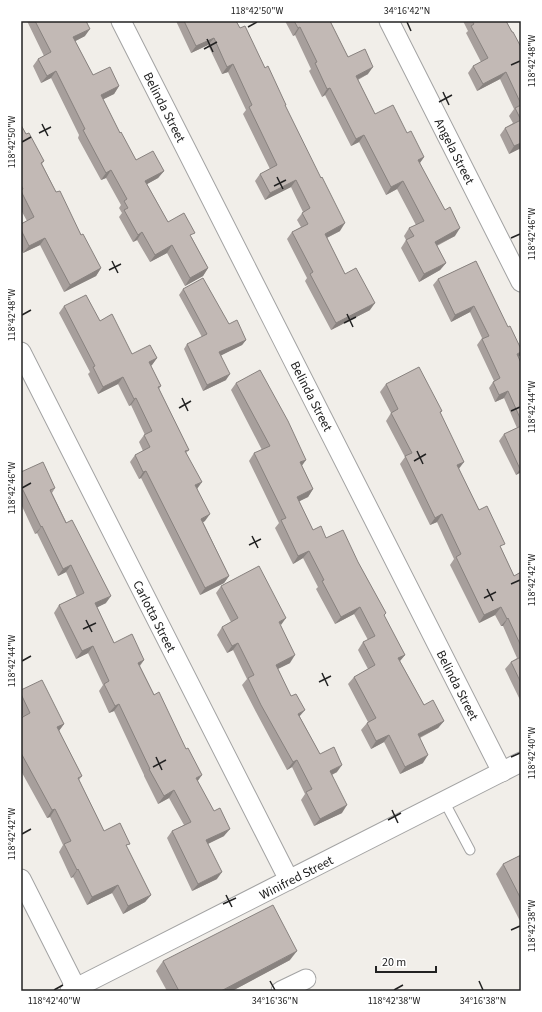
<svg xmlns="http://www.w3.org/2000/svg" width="542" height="1012" font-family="'Source Sans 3',sans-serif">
  <rect width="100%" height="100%" fill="#f1eee9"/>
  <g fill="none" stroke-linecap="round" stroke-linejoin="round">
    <g stroke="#a3a3a3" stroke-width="11">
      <polyline id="service" points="444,801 470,850"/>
    </g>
    <g stroke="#a3a3a3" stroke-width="21">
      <g id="minor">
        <polyline points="121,21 502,772"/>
        <polyline points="389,21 521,282"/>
        <polyline points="21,352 289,880"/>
        <polyline points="21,879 76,988"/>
        <polyline points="70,991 521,762"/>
        <polyline points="281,991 306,979"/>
      </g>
    </g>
    <use href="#service" stroke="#fff" stroke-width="9"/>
    <use href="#minor" stroke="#fff" stroke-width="19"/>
  </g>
  <g fill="#a79f9c">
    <polygon points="27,21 86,21 85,36 75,41 93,75 119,86 114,94 103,99 120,133 136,160 164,171 158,178 147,184 168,222 192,238 208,268 203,276 185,286 167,253 150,262 137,240 133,242 119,217 122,213 119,208 121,205 106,178 101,180 78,138 79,135 51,78 41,83 33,66 38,59 44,56"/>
    <polygon points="176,21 236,21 240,28 265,68 285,106 340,231 327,238 345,274 370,310 331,330 305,281 307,278 287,239 292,232 301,227 297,220 303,212 291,187 265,200 255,181 260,174 270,169 243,114 246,110 228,72 222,74 208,45 191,53"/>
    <polygon points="285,21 330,21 348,57 368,74 358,80 375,114 407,133 424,157 420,163 455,236 437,246 446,263 440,270 419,282 401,248 406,240 404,236 409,228 416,225 397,189 386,195 359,142 351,146 325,95 322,97 309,71 311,69 295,35 293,36"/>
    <polygon points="463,21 506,21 521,47 521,148 509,154 500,135 505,128 513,123 509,116 514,109 500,79 477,91 468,73 473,66 481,62 466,33 468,31"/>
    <polygon points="21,125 26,134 44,161 42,164 56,192 101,268 96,276 64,292 40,245 23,253 21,249 21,224 27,221 21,210"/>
    <polygon points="476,261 521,363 521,472 516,475 499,441 504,434 517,428 504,398 495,402 489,388 493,382 494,381 477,345 482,338 470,312 451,322 433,285 438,279"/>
    <polygon points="183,289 229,324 246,340 242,345 221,355 226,380 203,391 184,349 187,344 202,337 179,295"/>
    <polygon points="64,306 100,321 132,354 157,358 151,366 161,386 159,389 189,450 186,453 197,488 205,521 203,522 229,576 224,583 200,595 141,478 139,479 130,462 135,455 143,451 139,442 144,435 145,435 131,405 129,406 118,384 98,394 88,374 90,372 59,313"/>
    <polygon points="236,383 302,466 313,489 308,497 299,501 313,530 326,538 358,562 386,613 384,616 405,655 400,661 424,705 444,721 438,728 420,738 423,763 400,774 384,742 371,749 361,730 367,723 368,722 348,684 354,677 368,669 358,650 363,642 368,640 354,614 335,624 316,589 318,587 303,558 293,564 275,528 279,523 249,461 254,453 262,450 231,390"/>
    <polygon points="386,384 442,411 440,413 459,469 479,510 501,548 514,576 521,572 521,702 505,669 511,662 517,658 503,626 501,626 495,615 479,623 450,565 454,559 437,522 430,525 400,464 405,457 386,421 391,413 380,392"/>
    <polygon points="21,472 55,488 52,493 106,603 97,607 114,643 144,660 140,666 224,836 208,844 217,879 192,891 167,838 172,831 184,825 169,798 158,804 144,776 144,775 114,711 109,713 99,691 103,685 88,653 76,659 54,613 59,605 77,597 66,572 58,576 37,533 35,534 21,504"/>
    <polygon points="221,586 281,626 290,663 278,669 300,717 320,754 337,772 332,775 342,813 314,826 301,800 305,794 292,767 287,770 256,712 242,685 247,679 233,650 227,653 217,635 222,627 231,622 216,593"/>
    <polygon points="21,690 64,724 59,731 82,776 79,780 104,831 127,848 151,895 145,902 123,914 112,893 87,905 73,877 71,878 59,852 63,845 50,817 47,818 21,771 21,718 23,717 21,713"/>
    <polygon points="521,855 521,923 496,874 503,864"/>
    <polygon points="290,960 232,991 167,991 156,971 163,961"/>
  </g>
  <g fill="#88827f">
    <polygon points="300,27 295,35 293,36 298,28"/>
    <polygon points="90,29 85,36 68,45 73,37"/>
    <polygon points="214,38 208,45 191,53 196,46"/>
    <polygon points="233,64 228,72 222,74 227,67"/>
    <polygon points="373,67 368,74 350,83 356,76"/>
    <polygon points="56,71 51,78 41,83 47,76"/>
    <polygon points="506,72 500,79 477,91 483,84"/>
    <polygon points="119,86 114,94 96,103 101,95"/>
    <polygon points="330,88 325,95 322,97 327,89"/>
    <polygon points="364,135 359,142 351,146 356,139"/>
    <polygon points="521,143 521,148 509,154 514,146"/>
    <polygon points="424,157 419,164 418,160"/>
    <polygon points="111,170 106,178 101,180 106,173"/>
    <polygon points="164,171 158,178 140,188 145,181"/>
    <polygon points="296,180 291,187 265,200 270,193"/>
    <polygon points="403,181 397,189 386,195 391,187"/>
    <polygon points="345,223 340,231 320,241 325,234"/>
    <polygon points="460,228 455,236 429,249 435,242"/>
    <polygon points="142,232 137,240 133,242 138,235"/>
    <polygon points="45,238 40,245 23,253 29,246"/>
    <polygon points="172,245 167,253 150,262 155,255"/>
    <polygon points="446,263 440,270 419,282 424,274"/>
    <polygon points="101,268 96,276 64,292 70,285"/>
    <polygon points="208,268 203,276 185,286 190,278"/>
    <polygon points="375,303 370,310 331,330 336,323"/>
    <polygon points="474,306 470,312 451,322 455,315"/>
    <polygon points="246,340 242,345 216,358 219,352"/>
    <polygon points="521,352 521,354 518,358 517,354"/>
    <polygon points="157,358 152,365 144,369 149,362"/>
    <polygon points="230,374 226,380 203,391 207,385"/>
    <polygon points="123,377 118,384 98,394 103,387"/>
    <polygon points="508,391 504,398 495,402 499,395"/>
    <polygon points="136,398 131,405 129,406 134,399"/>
    <polygon points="306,460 301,467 300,462"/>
    <polygon points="464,462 458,470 457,465"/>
    <polygon points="521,468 521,472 516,475 520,469"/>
    <polygon points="146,471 141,478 139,479 143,472"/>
    <polygon points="202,482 197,489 195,485"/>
    <polygon points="313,489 308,497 292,505 297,497"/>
    <polygon points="210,514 205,521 196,526 201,519"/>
    <polygon points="442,514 437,522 430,525 435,518"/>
    <polygon points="42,526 37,533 35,534 41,527"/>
    <polygon points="309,551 303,558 293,564 298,556"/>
    <polygon points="71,565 66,572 58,576 63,569"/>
    <polygon points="229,576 224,583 200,595 205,588"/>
    <polygon points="111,596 106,603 90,611 95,603"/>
    <polygon points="360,607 354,614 335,624 341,617"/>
    <polygon points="501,607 495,615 479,623 484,615"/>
    <polygon points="286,618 281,625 279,622"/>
    <polygon points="508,618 503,626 501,626 507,619"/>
    <polygon points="238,643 233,650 227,653 232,646"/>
    <polygon points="93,646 88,653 76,659 82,651"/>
    <polygon points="295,655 290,663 271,672 276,665"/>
    <polygon points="405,655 399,662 398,658"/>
    <polygon points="144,660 138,667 138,663"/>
    <polygon points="119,704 114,711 109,713 115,706"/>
    <polygon points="305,710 299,717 298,714"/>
    <polygon points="444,721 438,728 412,741 418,734"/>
    <polygon points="64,724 58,732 57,727"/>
    <polygon points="389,735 384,742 371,749 376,741"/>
    <polygon points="428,755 423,763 400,774 405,767"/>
    <polygon points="297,760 292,767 287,770 293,762"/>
    <polygon points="342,765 337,772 324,778 330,771"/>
    <polygon points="202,775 197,782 196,778"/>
    <polygon points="174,790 169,798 158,804 164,796"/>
    <polygon points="347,805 342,813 314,826 320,819"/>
    <polygon points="55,809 50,817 47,818 52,810"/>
    <polygon points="230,829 224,836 201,847 206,840"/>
    <polygon points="78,869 73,877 71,878 77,870"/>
    <polygon points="222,872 217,879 192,891 198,884"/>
    <polygon points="118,885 112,893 87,905 92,897"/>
    <polygon points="151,895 145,902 123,914 128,906"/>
    <polygon points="297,951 290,960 232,991 221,991"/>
  </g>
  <g fill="#c2b9b5" stroke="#88827f">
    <polygon points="35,21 86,21 90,29 73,37 93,75 110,67 119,86 101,95 120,133 121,132 136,160 153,151 164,171 145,181 168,222 184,213 195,233 190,235 208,268 190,278 172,245 155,255 142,232 138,235 124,210 128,208 124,201 127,199 111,170 106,173 83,130 85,129 56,71 47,76 38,59 51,52"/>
    <polygon points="184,21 236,21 240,28 245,26 265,68 268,66 286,105 285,105 321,178 322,177 345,223 325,234 345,274 356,268 375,303 336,323 310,274 313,272 292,232 308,224 302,213 310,208 296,180 270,193 260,174 277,165 249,107 252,105 233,64 227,67 214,38 196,46"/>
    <polygon points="294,21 330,21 348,57 365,49 373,67 356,76 375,114 393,105 407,133 411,131 424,157 418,160 445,210 450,207 460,228 435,242 446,263 424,274 406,240 414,236 409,228 424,221 403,181 391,187 364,135 356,139 330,88 327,89 315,63 317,62 300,27 298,28"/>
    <polygon points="472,21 506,21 512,32 513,32 521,47 521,104 506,72 483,84 473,66 488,58 471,26 474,24"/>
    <polygon points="521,105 521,143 514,146 505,128 521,120 515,108"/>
    <polygon points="21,125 26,134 29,133 44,161 41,163 56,192 60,191 81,235 83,234 101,268 70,285 45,238 29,246 21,230 21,224 34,217 21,191 23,189 21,185"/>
    <polygon points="476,261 508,327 510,326 521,349 521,352 517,354 521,363 521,420 508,391 499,395 493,382 500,378 482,339 489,336 474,306 455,315 438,279"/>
    <polygon points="203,278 229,324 237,320 246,340 219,352 230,374 207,385 187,344 207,334 183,289"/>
    <polygon points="86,295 100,321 112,314 132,354 150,345 157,358 149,362 161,386 158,387 189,450 185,451 202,482 195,485 210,514 201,519 229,576 205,588 146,471 143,472 135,455 150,447 144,435 152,431 136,398 134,399 123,377 103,387 93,367 95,366 64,306"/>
    <polygon points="419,367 442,411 440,412 464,462 457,465 479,510 487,506 505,544 500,546 514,576 521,572 521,646 508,618 507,619 501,607 484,615 456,557 461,554 442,514 435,518 405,456 412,453 391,413 398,409 386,384"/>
    <polygon points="260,370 288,421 306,460 300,462 313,489 297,497 313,530 321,526 326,538 343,530 358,562 386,613 384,615 405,655 398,658 424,705 433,700 444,721 418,734 428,755 405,767 389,735 376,741 367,723 376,718 354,677 375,665 363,642 375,636 360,607 341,617 322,581 324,580 309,551 298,556 281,520 286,518 254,453 270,446 236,383"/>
    <polygon points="521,426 521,468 520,469 504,434"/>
    <polygon points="43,462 55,488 50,490 66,523 72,520 111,596 95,603 114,643 132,634 144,660 138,663 154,695 159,692 186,749 188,748 202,775 196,778 214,811 220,808 230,829 206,840 222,872 198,884 172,831 191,822 174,790 164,796 149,769 150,769 119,704 115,706 104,684 109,681 93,646 82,651 59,605 84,593 71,565 63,569 42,526 41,527 21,486 21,472"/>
    <polygon points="259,566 286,618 279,622 295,655 276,665 291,696 296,694 305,710 298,714 320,754 334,747 342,765 330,771 347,805 320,819 306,792 312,789 297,760 293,762 261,705 248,678 254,675 238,643 232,646 222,627 238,618 221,586"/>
    <polygon points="521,657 521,683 511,662"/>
    <polygon points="42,680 64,724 57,727 82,776 78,778 104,831 120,823 130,844 126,845 151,895 128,906 118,885 92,897 78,869 77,870 64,844 71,841 55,809 52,810 21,753 21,718 30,713 21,694 21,690"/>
    <polygon points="521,855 521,899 503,864"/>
    <polygon points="273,905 297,951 221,991 179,991 163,961"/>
  </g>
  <path fill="none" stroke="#222" stroke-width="1.5" d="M407,22L411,31M248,27L257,22M207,39L213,52M204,49L217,42M511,65L520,61M443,92L449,105M439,102L452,95M42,124L48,136M39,133L51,127M22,142L31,137M277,177L283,189M274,186L286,180M511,238L520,234M112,261L118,273M109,270L121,264M347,314L353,327M22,315L31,310M344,323L356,317M182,398L188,411M179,408L191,401M511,411L520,407M417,451L423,464M414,461L426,454M22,488L31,483M252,536L258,548M249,545L261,539M511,584L520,580M487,589L493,601M484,598L496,592M86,620L92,632M83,629L96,623M22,661L31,656M322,673L328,686M319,682L331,676M156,757L162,770M511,757L520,753M153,767L166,760M392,810L398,823M388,820L401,813M22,834L31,829M226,895L232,907M223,904L236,898M511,930L520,926M270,981L275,990M479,981L483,990M54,990L63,985M394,990L403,985"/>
  <g text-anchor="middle" stroke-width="3" stroke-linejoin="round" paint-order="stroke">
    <g font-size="13" fill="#222" stroke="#fff">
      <text transform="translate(165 107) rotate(63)" y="5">Belinda Street</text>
      <text transform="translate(455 151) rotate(63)" y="5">Angela Street</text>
      <text transform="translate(312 396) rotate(63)" y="5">Belinda Street</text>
      <text transform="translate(155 616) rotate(63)" y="5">Carlotta Street</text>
      <text transform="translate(458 685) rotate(63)" y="5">Belinda Street</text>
      <text transform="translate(296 877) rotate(-27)" y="5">Winifred Street</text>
    </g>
  </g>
  <rect width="542" height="1012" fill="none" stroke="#ffffff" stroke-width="44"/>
  <path d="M376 966v6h60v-6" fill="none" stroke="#222222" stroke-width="2"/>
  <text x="382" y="966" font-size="12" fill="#222222" stroke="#ffffff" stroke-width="3" paint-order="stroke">20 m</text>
  <rect x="22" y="22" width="498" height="968" fill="none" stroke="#222" stroke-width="1.5"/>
  <g font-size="10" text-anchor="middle" fill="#222">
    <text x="257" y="14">118°42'50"W</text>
    <text x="407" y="14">34°16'42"N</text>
    <text transform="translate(531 61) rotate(-90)" y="4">118°42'48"W</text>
    <text transform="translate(11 142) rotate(-90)" y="4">118°42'50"W</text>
    <text transform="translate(531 234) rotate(-90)" y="4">118°42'46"W</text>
    <text transform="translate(11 315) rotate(-90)" y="4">118°42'48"W</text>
    <text transform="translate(531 407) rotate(-90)" y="4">118°42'44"W</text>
    <text transform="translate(11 488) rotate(-90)" y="4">118°42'46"W</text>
    <text transform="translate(531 580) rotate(-90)" y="4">118°42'42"W</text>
    <text transform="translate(11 661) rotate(-90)" y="4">118°42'44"W</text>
    <text transform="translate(531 753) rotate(-90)" y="4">118°42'40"W</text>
    <text transform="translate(11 834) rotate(-90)" y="4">118°42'42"W</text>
    <text transform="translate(531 926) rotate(-90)" y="4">118°42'38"W</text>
    <text x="54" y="1004">118°42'40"W</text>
    <text x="275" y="1004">34°16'36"N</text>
    <text x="394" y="1004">118°42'38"W</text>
    <text x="483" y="1004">34°16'38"N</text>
  </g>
</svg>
